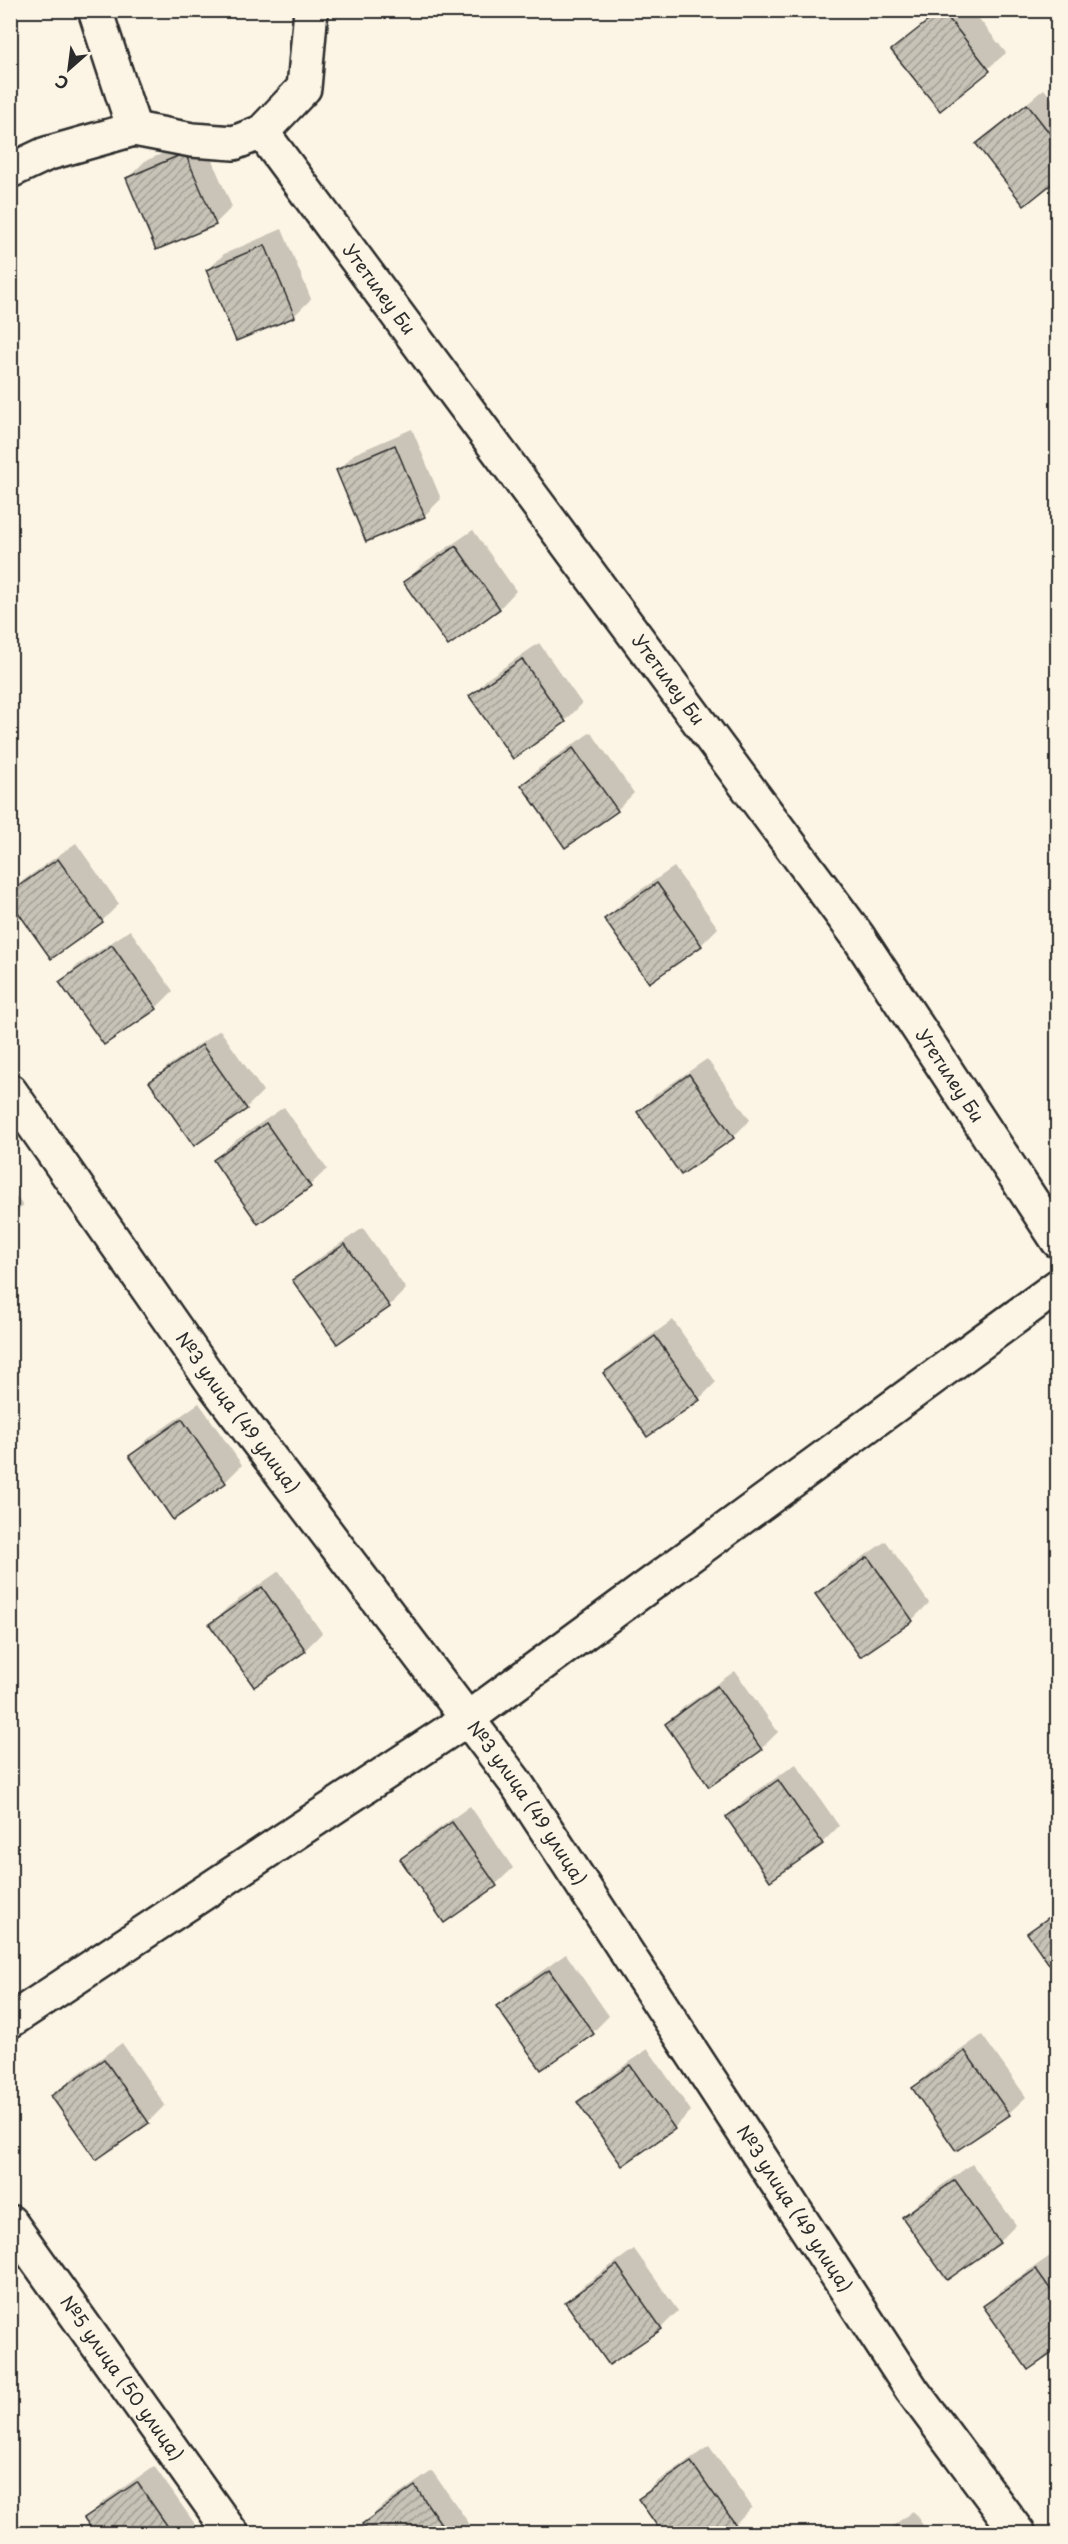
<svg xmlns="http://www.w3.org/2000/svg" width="1068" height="2544" font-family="'Playpen Sans',sans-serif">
  <defs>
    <pattern id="building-hatch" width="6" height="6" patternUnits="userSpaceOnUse" patternTransform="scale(1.5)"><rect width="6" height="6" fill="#c8c3b7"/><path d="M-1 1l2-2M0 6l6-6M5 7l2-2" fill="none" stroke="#a39f95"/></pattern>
  </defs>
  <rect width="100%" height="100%" fill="#fcf5e5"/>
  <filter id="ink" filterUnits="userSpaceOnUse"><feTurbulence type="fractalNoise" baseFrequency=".0167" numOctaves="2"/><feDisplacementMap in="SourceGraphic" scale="12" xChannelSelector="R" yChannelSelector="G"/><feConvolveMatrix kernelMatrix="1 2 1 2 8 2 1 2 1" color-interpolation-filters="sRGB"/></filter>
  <g filter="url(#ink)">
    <g fill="#0003">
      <polygon points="939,10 972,10 1006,53 940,109 894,50"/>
      <polygon points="1044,89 1058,106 1058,177 978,144"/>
      <polygon points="202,137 232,207 215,224 128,178 145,161"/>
      <polygon points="282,229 311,299 294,316 207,271 224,254"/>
      <polygon points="412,429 441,499 424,516 338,471 354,454"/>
      <polygon points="473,530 516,591 500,608 448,644 405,582 422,565"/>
      <polygon points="539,643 582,704 565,721 471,696 487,679"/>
      <polygon points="591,732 634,793 617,810 522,785 539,768"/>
      <polygon points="10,777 19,790 10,798"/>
      <polygon points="76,843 119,904 102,921 10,893 25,879"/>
      <polygon points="674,867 718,928 701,945 606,919 623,902"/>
      <polygon points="130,930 173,991 156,1008 61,982 78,965"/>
      <polygon points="220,1030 263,1091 246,1108 151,1083 168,1066"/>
      <polygon points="707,1059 750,1120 733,1137 639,1112 655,1095"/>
      <polygon points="284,1107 327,1169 310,1185 215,1160 232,1143"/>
      <polygon points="10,1188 23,1206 10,1218"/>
      <polygon points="363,1228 406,1289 389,1306 294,1280 311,1264"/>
      <polygon points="673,1320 716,1382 699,1399 647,1434 605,1373 622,1356"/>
      <polygon points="199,1403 242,1465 225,1482 174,1518 131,1456 148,1439"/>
      <polygon points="886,1541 929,1603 912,1620 817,1594 834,1577"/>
      <polygon points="279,1571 322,1633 305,1650 254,1685 211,1624 228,1607"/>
      <polygon points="735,1671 778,1732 761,1749 667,1724 684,1707"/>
      <polygon points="796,1764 839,1826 822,1843 771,1879 728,1817 744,1800"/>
      <polygon points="470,1806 513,1868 496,1884 402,1859 419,1843"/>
      <polygon points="1058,1908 1058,1975 1029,1933"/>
      <polygon points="566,1954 609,2016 593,2032 498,2007 515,1990"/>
      <polygon points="982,2035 1026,2097 1009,2113 914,2088 931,2071"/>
      <polygon points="122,2043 165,2105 148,2122 53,2096 70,2080"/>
      <polygon points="648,2049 691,2111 674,2128 579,2102 596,2086"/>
      <polygon points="972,2164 1016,2225 999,2242 904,2217 921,2200"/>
      <polygon points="634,2249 678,2311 661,2328 567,2302 584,2285"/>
      <polygon points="1053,2254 1058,2260 1058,2347 985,2306 1002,2289"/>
      <polygon points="709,2446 752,2507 735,2524 640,2499 657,2482"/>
      <polygon points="154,2466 197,2527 191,2534 97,2534 86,2518 103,2502"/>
      <polygon points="432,2471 475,2532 371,2534 364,2524 381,2507"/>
      <polygon points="913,2511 929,2534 882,2534"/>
    </g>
    <g fill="url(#building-hatch)" stroke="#2b2b2b" stroke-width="1.5">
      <polygon points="942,10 990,71 940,111 891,50"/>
      <polygon points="1027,104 1058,144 1058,179 1024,206 976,144"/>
      <polygon points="185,153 216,225 156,250 126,178"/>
      <polygon points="265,245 295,317 236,341 206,270"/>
      <polygon points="395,445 425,517 366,542 336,470"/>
      <polygon points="456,546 500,609 448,646 403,582"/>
      <polygon points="522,659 566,722 513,759 469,696"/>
      <polygon points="573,748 618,811 565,848 521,785"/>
      <polygon points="58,859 103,922 51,959 10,901 10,892"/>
      <polygon points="657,883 702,946 649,983 604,919"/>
      <polygon points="112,945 157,1009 104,1045 59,982"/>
      <polygon points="202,1045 247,1109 194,1146 149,1082"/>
      <polygon points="689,1074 734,1138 681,1175 637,1112"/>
      <polygon points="266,1123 311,1187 258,1224 213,1160"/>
      <polygon points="345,1244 390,1307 337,1344 292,1280"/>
      <polygon points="655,1336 700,1400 647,1437 603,1373"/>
      <polygon points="182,1419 226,1483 173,1520 129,1456"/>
      <polygon points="868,1557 913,1621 860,1657 815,1594"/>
      <polygon points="262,1587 306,1651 254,1687 209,1624"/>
      <polygon points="717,1686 762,1750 709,1787 665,1724"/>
      <polygon points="778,1780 823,1844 770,1881 726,1817"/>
      <polygon points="452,1822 497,1886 444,1923 400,1859"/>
      <polygon points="1058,1911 1058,1977 1027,1933"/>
      <polygon points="549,1970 594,2034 541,2070 496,2006"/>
      <polygon points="965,2051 1010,2115 956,2151 912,2088"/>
      <polygon points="104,2059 149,2123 96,2160 51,2096"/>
      <polygon points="630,2065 675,2129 622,2166 577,2102"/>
      <polygon points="955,2180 1000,2243 947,2280 902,2217"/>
      <polygon points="617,2265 662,2329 609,2365 565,2302"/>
      <polygon points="1036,2269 1058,2300 1058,2349 1028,2370 983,2306"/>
      <polygon points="691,2462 736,2525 724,2534 663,2534 638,2499"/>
      <polygon points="137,2482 173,2534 95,2534 84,2518"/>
      <polygon points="415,2486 448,2534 369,2534 362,2524"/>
      <polygon points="896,2527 900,2534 886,2534"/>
    </g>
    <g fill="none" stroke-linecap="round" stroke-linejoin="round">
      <g stroke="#2b2b2b" stroke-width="38">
        <g id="street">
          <polyline points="95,10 134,129"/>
          <path id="s1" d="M262,132L857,935L1058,1241"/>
          <polyline points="10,171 46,154 134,129 192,140 234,143 262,132 304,88 311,10"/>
          <path id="s2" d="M10,1091L214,1384L516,1783L912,2390L1019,2534"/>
          <polyline points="10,2021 467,1719 1058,1286"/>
          <path id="s3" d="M10,2222L232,2534"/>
        </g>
      </g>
      <use href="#street" stroke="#fcf5e5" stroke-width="33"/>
    </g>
  </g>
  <g text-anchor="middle" stroke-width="5" stroke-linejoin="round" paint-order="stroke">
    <g font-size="18" fill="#2b2b2b" stroke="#fcf5e5">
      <text dy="6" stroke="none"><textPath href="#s1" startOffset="196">Утетилеу Би</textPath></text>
      <text dy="6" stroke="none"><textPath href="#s1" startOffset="682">Утетилеу Би</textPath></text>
      <text dy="6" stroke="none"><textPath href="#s1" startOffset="1168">Утетилеу Би</textPath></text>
      <text dy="6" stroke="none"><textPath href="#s2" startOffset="394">№3 улица (49 улица)</textPath></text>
      <text dy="6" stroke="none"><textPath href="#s2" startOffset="880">№3 улица (49 улица)</textPath></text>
      <text dy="6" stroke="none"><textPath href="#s2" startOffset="1366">№3 улица (49 улица)</textPath></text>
      <text dy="6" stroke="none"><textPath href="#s3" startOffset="192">№5 улица (50 улица)</textPath></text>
    </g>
  </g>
  <rect width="1068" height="2544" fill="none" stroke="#fcf5e5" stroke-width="36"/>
  <rect x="18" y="18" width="1032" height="2508" fill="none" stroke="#2b2b2b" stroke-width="2" filter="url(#ink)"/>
  <g transform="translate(69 69) rotate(208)" stroke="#fcf5e5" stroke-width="4.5" paint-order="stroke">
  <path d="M0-4.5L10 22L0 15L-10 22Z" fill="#2b2b2b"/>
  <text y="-9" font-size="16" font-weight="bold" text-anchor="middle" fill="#2b2b2b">С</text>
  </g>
</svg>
